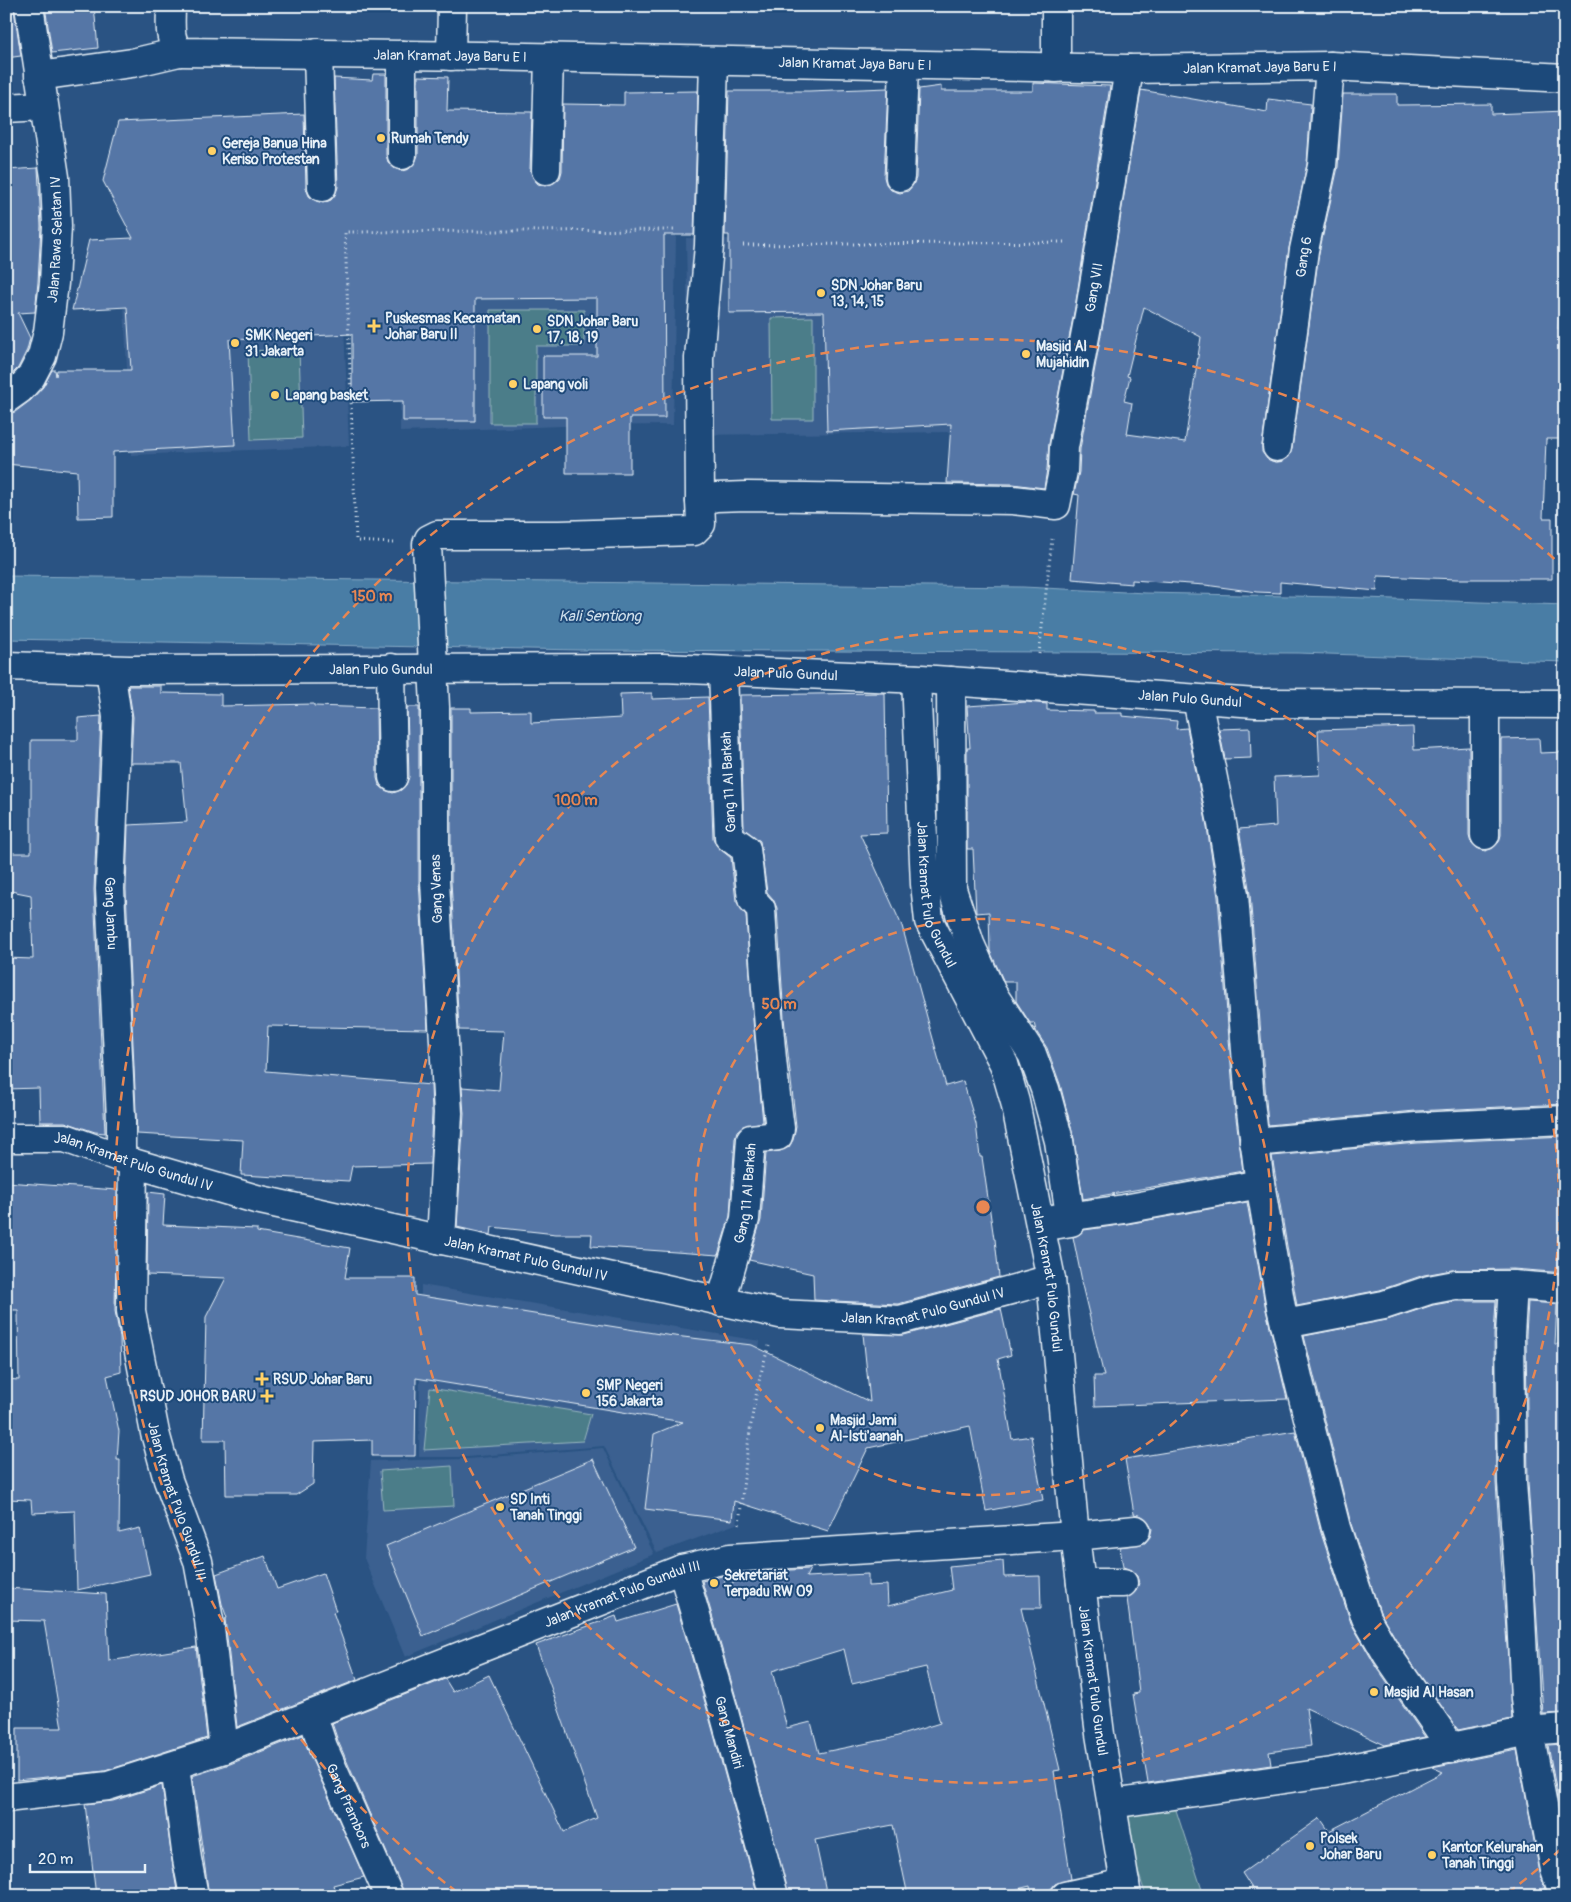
<svg xmlns="http://www.w3.org/2000/svg" width="1571" height="1902" font-family="Pangolin,sans-serif">
  <rect width="100%" height="100%" fill="#2a5383"/>
  <filter id="ink" filterUnits="userSpaceOnUse"><feTurbulence type="fractalNoise" baseFrequency=".02" numOctaves="2"/><feDisplacementMap in="SourceGraphic" scale="10" xChannelSelector="R" yChannelSelector="G"/><feConvolveMatrix kernelMatrix="1 2 1 2 8 2 1 2 1" color-interpolation-filters="sRGB"/></filter>
  <g filter="url(#ink)">
    <g fill="#3b6190">
      <polygon points="340,230 349,446 131,455 121,239"/>
      <polygon points="400,232 676,233 673,425 561,426 400,432"/>
      <polygon points="958,237 952,432 690,435 686,238 827,242"/>
      <polygon points="421,1285 760,1341 736,1524 657,1553 604,1446 467,1457 419,1457"/>
      <polygon points="603,1448 654,1554 405,1657 364,1558 371,1461 467,1459"/>
    </g>
    <g fill="#4b7d89" stroke="#9ab7c0">
      <polygon points="490,310 584,310 584,346 536,346 536,423 490,423"/>
      <polygon points="813,317 813,419 772,419 771,318"/>
      <polygon points="299,349 302,438 251,440 248,351"/>
      <polygon points="430,1388 591,1414 583,1441 424,1450"/>
      <polygon points="452,1466 454,1506 383,1510 380,1471"/>
      <polygon points="1173,1801 1204,1896 1146,1896 1121,1819"/>
    </g>
    <polygon fill="#487da5" stroke="#88abc6" points="6,576 1023,587 1146,593 1337,597 1565,605 1565,662 1298,653 581,650 6,639"/>
    <g fill="#5576a6" stroke="#e8f1f8" fill-rule="evenodd">
      <polygon points="45,6 94,6 98,48 52,53"/>
      <polygon points="14,9 21,56 6,58 6,10"/>
      <polygon points="373,74 386,74 386,155 388,162 394,168 402,171 409,169 415,163 418,155 418,76 448,77 447,111 532,112 530,170 533,178 538,184 545,186 554,183 560,178 562,171 563,104 624,105 624,92 698,91 694,235 664,235 665,418 630,418 630,473 566,473 566,417 543,417 543,356 597,356 597,298 475,299 475,421 403,421 403,401 352,402 352,334 229,340 235,445 113,452 113,517 78,518 77,471 6,464 6,414 15,412 31,400 43,387 52,370 55,370 56,376 57,370 131,370 127,307 72,310 89,240 133,238 103,181 118,122 304,114 306,188 309,196 314,200 323,203 331,200 335,195 338,187 334,78 372,80"/>
      <polygon points="1033,83 1110,86 1075,307 1049,444 1047,469 1044,488 1013,484 947,483 951,424 827,431 824,312 729,313 729,235 725,235 729,91 809,91 888,88 884,177 886,184 891,190 900,193 908,191 913,185 916,178 919,89 941,86 941,91 1033,91"/>
      <path d="M1141,90L1267,112L1268,99L1311,104L1307,164L1289,248L1262,445V452L1267,459L1275,462L1283,461L1289,457L1292,449L1319,253L1338,167L1343,94H1397V105L1491,104V114L1565,111V262H1562L1558,329H1565L1563,439H1546L1543,518H1552V579H1457L1378,576L1377,591L1280,582V593L1257,592L1205,585L1132,580V584L1072,579L1079,495L1074,494L1079,472L1080,449L1105,313ZM1144,307L1201,337L1185,442L1127,434L1132,403L1124,401L1130,377L1127,376Z"/>
      <polygon points="38,168 41,226 38,282 35,312 18,313 30,338 27,350 18,368 6,380 6,170"/>
      <polygon points="128,686 161,686 161,693 221,694 221,706 314,704 314,706 376,708 377,778 379,785 385,790 393,793 401,790 406,785 409,777 407,707 419,707 419,881 428,1029 268,1026 266,1071 431,1085 432,1113 430,1164 352,1166 349,1181 241,1175 243,1140 137,1134 126,889 128,825 187,822 181,763 131,763 133,717"/>
      <polygon points="652,693 652,699 708,697 713,838 716,845 720,849 731,858 736,901 746,915 753,1020 763,1122 743,1126 737,1131 735,1138 730,1216 718,1255 591,1246 592,1234 556,1234 492,1227 491,1235 457,1227 464,1114 462,1087 499,1090 504,1031 459,1030 451,881 451,708 471,708 471,712 531,711 531,723 621,718 620,694"/>
      <polygon points="885,693 887,833 860,834 902,926 946,1086 963,1081 976,1124 980,1157 982,1157 994,1239 995,1239 999,1277 898,1304 814,1300 813,1274 749,1260 761,1220 766,1153 780,1151 789,1147 793,1140 796,1126 784,1018 777,908 773,899 767,892 760,841 744,829 740,695"/>
      <polygon points="1027,702 1047,704 1047,710 1094,711 1094,713 1122,713 1122,716 1177,721 1176,729 1187,728 1206,821 1218,897 1234,1103 1243,1171 1083,1199 1074,1139 1060,1084 1047,1048 1036,1031 1034,1023 1030,1023 1016,1001 1016,982 1004,982 990,951 989,912 976,913 973,849 967,849 967,748 970,748 967,706"/>
      <polygon points="101,716 94,890 105,1133 95,1132 65,1122 40,1122 39,1088 6,1089 6,958 33,959 31,895 6,890 6,853 31,853 31,740 78,740 78,718"/>
      <polygon points="1413,727 1414,750 1469,747 1469,835 1471,842 1477,848 1485,851 1493,848 1499,842 1501,835 1501,739 1539,738 1540,753 1565,752 1565,1104 1415,1111 1268,1125 1250,894 1239,829 1276,826 1274,777 1320,775 1318,730"/>
      <polygon points="1250,728 1251,758 1225,759 1219,729"/>
      <polygon points="1565,1136 1565,1273 1513,1269 1452,1270 1424,1275 1380,1290 1297,1306 1272,1156 1417,1143"/>
      <polygon points="6,1182 117,1190 115,1311 120,1337 121,1372 107,1376 119,1431 117,1460 120,1460 119,1533 140,1528 150,1574 77,1590 75,1511 32,1513 31,1500 6,1499 6,1379 19,1380 18,1310 6,1310"/>
      <polygon points="148,1192 165,1194 163,1225 257,1229 257,1232 350,1248 345,1278 415,1278 415,1295 666,1335 752,1345 870,1402 863,1334 904,1335 1001,1309 1011,1355 998,1359 1012,1439 1031,1436 1043,1500 986,1511 970,1426 868,1448 828,1531 734,1501 732,1520 645,1509 654,1434 683,1422 416,1378 415,1456 372,1456 372,1440 314,1442 313,1484 296,1495 226,1495 225,1440 203,1440 206,1317 226,1278 147,1275"/>
      <polygon points="1247,1202 1266,1310 1287,1399 1095,1406 1094,1376 1104,1376 1081,1281 1082,1281 1073,1237 1080,1234 1084,1230 1127,1224"/>
      <polygon points="1456,1301 1496,1301 1494,1335 1496,1483 1512,1719 1458,1730 1400,1646 1380,1612 1351,1524 1304,1336 1387,1320 1433,1305"/>
      <polygon points="1528,1302 1557,1304 1555,1344 1565,1344 1565,1713 1543,1714 1528,1482 1526,1335"/>
      <polygon points="1295,1431 1321,1533 1351,1623 1374,1663 1425,1737 1385,1745 1306,1708 1311,1746 1269,1752 1271,1765 1148,1783 1133,1694 1139,1693 1127,1598 1136,1591 1139,1583 1137,1576 1131,1570 1123,1567 1120,1547 1145,1543 1150,1537 1152,1529 1148,1521 1142,1516 1134,1514 1125,1459"/>
      <polygon points="593,1459 634,1547 423,1636 386,1546"/>
      <polygon points="265,1556 277,1589 323,1573 336,1611 333,1612 357,1680 237,1727 225,1619 227,1618 222,1604 216,1574"/>
      <path d="M1003,1561L1004,1577L1040,1576L1041,1608H1021L1060,1770L1054,1771L1071,1879L1055,1884L1051,1889L1031,1893L1030,1886L989,1896H908L893,1825L815,1840L827,1896H789L737,1701L702,1581L726,1575L724,1586L770,1571L810,1569L806,1577L868,1574V1586L887,1585L888,1606L952,1590L949,1566ZM844,1649L852,1684L926,1667L940,1723L888,1739L819,1753L811,1722L787,1728L772,1671Z"/>
      <polygon points="6,1588 106,1594 109,1661 196,1647 207,1738 105,1771 17,1780 17,1728 62,1728 44,1621 6,1620"/>
      <polygon points="676,1604 707,1709 758,1896 404,1896 403,1890 338,1741 332,1723 445,1679 453,1692 489,1675 564,1832 597,1818 536,1645 616,1616 618,1622"/>
      <polygon points="303,1735 309,1753 364,1877 333,1885 337,1896 209,1896 192,1776 230,1764"/>
      <polygon points="1565,1744 1565,1837 1548,1745"/>
      <polygon points="1517,1750 1540,1873 1547,1896 1257,1896 1242,1873 1320,1818 1329,1831 1443,1772 1432,1767"/>
      <polygon points="162,1785 172,1861 178,1896 96,1896 85,1804 113,1801"/>
    </g>
    <g fill="none" stroke-linecap="round" stroke-linejoin="round">
      <g stroke="#e8f1f8" stroke-width="31">
        <g id="minor">
          <path id="s1" d="M171,6C171,22 168,39 179,52L480,56L1129,69L1330,66L1565,78"/>
          <polyline points="1056,6 1056,68"/>
          <polyline points="318,53 322,187"/>
          <polyline points="451,56 452,6"/>
          <polyline points="39,76 132,63 179,52"/>
          <polyline points="6,108 43,106"/>
          <polyline points="402,155 402,55"/>
          <polyline points="546,170 549,57"/>
          <polyline points="900,177 904,65"/>
          <path id="s2" d="M6,399L20,389L31,377L42,356L48,332L54,283L57,226L55,177L29,6"/>
          <path id="s3" d="M1277,447L1304,250L1322,166L1330,66"/>
          <polyline points="700,501 699,358 709,246 714,61"/>
          <path id="s4" d="M6,666L129,670L663,668L921,679L1256,703L1565,704"/>
          <polyline points="391,668 393,777"/>
          <path id="s5" d="M110,669L117,717L110,889L121,1119V1158"/>
          <path id="s6" d="M916,679L925,884L929,921L1004,1064L1015,1102L1051,1279L1075,1536L1100,1734L1127,1896"/>
          <polyline points="951,681 952,889 970,944 992,993 1032,1054 1045,1089 1059,1141 1071,1222 1041,1227"/>
          <polyline points="1197,699 1221,818 1234,895 1250,1102 1259,1177 1281,1307 1300,1386 1336,1528 1366,1618 1387,1654 1452,1748"/>
          <polyline points="1485,705 1485,835"/>
          <path id="s7" d="M6,1138H65L121,1158L133,1163L256,1199L780,1314L900,1320L1051,1279"/>
          <polyline points="1254,1142 1416,1127 1565,1120"/>
          <path id="s8" d="M133,1163L131,1311L155,1433L168,1480L198,1561L209,1620L224,1749"/>
          <polyline points="1052,1219 1124,1209 1260,1184"/>
          <path id="s9" d="M441,1240L448,1113L435,881V707L427,544L429,539L437,535H560L694,531L701,524L700,501L716,497L747,496L1013,500L1056,505L1063,471L1064,447L1090,310L1129,69"/>
          <polyline points="1513,1285 1510,1335 1512,1483 1519,1576 1525,1699 1529,1731 1555,1870 1564,1896"/>
          <path id="s10" d="M721,1302L745,1219L751,1139L778,1136L780,1128C770,1055 765,983 761,909L752,899L746,849L729,837L723,671"/>
          <polyline points="1285,1324 1384,1305 1429,1290 1455,1285 1513,1285 1565,1289"/>
          <path id="s11" d="M682,1569L722,1705L774,1896"/>
          <polyline points="1081,1583 1123,1583"/>
          <path id="s12" d="M312,1714L323,1747L389,1896"/>
          <polyline points="175,1766 187,1859 194,1896"/>
          <path id="s13" d="M6,1798L108,1786L224,1749L682,1569L730,1558L1075,1536L1136,1530"/>
          <polyline points="1112,1804 1332,1772 1529,1731 1565,1728"/>
          <polyline points="1065,1896 1125,1883"/>
        </g>
      </g>
      <g stroke="#e8f1f8" stroke-width="3" stroke-dasharray="1 4" stroke-linecap="butt">
        <polyline points="743,245 1067,242"/>
        <polyline points="394,543 356,541 345,232 676,230"/>
        <polyline points="1039,654 1052,539"/>
        <path d="M739,1524C746,1464 750,1403 769,1346"/>
      </g>
      <use href="#minor" stroke="#1f4a7a" stroke-width="28"/>
    </g>
  </g>
  <g fill="none" stroke="#e88753" stroke-width="2.5" stroke-dasharray="9 6">
    <circle cx="983" cy="1207" r="288"/>
    <circle cx="983" cy="1207" r="576"/>
    <path d="M1561 1849A864 864 0 0 1 1509 1892M457 1892A864 864 0 1 1 1561 565"/>
  </g>
  <g fill="#ffd166" stroke="#1f4a7a" stroke-width="2">
    <circle cx="381" cy="138" r="5"/>
    <circle cx="212" cy="151" r="5"/>
    <circle cx="821" cy="293" r="5"/>
    <path d="M371.5 318.5h5v5h5v5h-5v5h-5v-5h-5v-5h5z"/>
    <circle cx="537" cy="329" r="5"/>
    <circle cx="235" cy="343" r="5"/>
    <circle cx="1026" cy="354" r="5"/>
    <circle cx="513" cy="384" r="5"/>
    <circle cx="275" cy="395" r="5"/>
    <path d="M259.5 1371.5h5v5h5v5h-5v5h-5v-5h-5v-5h5z"/>
    <circle cx="586" cy="1393" r="5"/>
    <path d="M264.5 1388.5h5v5h5v5h-5v5h-5v-5h-5v-5h5z"/>
    <circle cx="820" cy="1428" r="5"/>
    <circle cx="500" cy="1507" r="5"/>
    <circle cx="714" cy="1583" r="5"/>
    <circle cx="1374" cy="1692" r="5"/>
    <circle cx="1310" cy="1846" r="5"/>
    <circle cx="1432" cy="1855" r="5"/>
  </g>
  <g text-anchor="middle" stroke-width="4" stroke-linejoin="round" paint-order="stroke">
    <g font-size="14" fill="#e8f1f8" stroke="#1f4a7a">
      <text dy="5" stroke="none"><textPath href="#s1" startOffset="319">Jalan Kramat Jaya Baru E I</textPath></text>
      <text dy="5" stroke="none"><textPath href="#s1" startOffset="724">Jalan Kramat Jaya Baru E I</textPath></text>
      <text dy="5" stroke="none"><textPath href="#s1" startOffset="1129">Jalan Kramat Jaya Baru E I</textPath></text>
      <text dy="5" stroke="none"><textPath href="#s2" startOffset="175">Jalan Rawa Selatan IV</textPath></text>
      <text dy="5" stroke="none"><textPath href="#s3" startOffset="192">Gang 6</textPath></text>
      <text dy="5" stroke="none"><textPath href="#s9" startOffset="1579">Gang VII</textPath></text>
      <text dy="5" stroke="none"><textPath href="#s4" startOffset="375">Jalan Pulo Gundul</textPath></text>
      <text dy="5" stroke="none"><textPath href="#s4" startOffset="780">Jalan Pulo Gundul</textPath></text>
      <text dy="5" stroke="none"><textPath href="#s4" startOffset="1185">Jalan Pulo Gundul</textPath></text>
      <text transform="translate(728 782) rotate(-93)" y="5">Gang 11 Al Barkah</text>
      <text transform="translate(436 889) rotate(-92)" y="5">Gang Venas</text>
      <text dy="5" stroke="none"><textPath href="#s6" startOffset="218">Jalan Kramat Pulo Gundul</textPath></text>
      <text dy="5" stroke="none"><textPath href="#s5" startOffset="245">Gang Jambu</textPath></text>
      <text dy="5" stroke="none"><textPath href="#s7" startOffset="131">Jalan Kramat Pulo Gundul IV</textPath></text>
      <text dy="5" stroke="none"><textPath href="#s10" startOffset="112">Gang 11 Al Barkah</textPath></text>
      <text dy="5" stroke="none"><textPath href="#s7" startOffset="536">Jalan Kramat Pulo Gundul IV</textPath></text>
      <text dy="5" stroke="none"><textPath href="#s6" startOffset="622">Jalan Kramat Pulo Gundul</textPath></text>
      <text dy="5" stroke="none"><textPath href="#s7" startOffset="941">Jalan Kramat Pulo Gundul IV</textPath></text>
      <text dy="5" stroke="none"><textPath href="#s8" startOffset="344">Jalan Kramat Pulo Gundul III</textPath></text>
      <text dy="5" stroke="none"><textPath href="#s13" startOffset="652">Jalan Kramat Pulo Gundul III</textPath></text>
      <text dy="5" stroke="none"><textPath href="#s6" startOffset="1028">Jalan Kramat Pulo Gundul</textPath></text>
      <text dy="5" stroke="none"><textPath href="#s11" startOffset="170">Gang Mandiri</textPath></text>
      <text dy="5" stroke="none"><textPath href="#s12" startOffset="99">Gang Prambors</textPath></text>
    </g>
    <g font-size="14" font-weight="bold" fill="#e8f1f8" stroke="#1f4a7a" text-anchor="start">
      <text x="391" y="143">Rumah Tendy</text>
      <text x="222" y="148">Gereja Banua Hina<tspan x="222" dy="16">Keriso Protestan</tspan></text>
      <text x="831" y="290">SDN Johar Baru<tspan x="831" dy="16">13, 14, 15</tspan></text>
      <text x="385" y="323">Puskesmas Kecamatan<tspan x="385" dy="16">Johar Baru II</tspan></text>
      <text x="547" y="326">SDN Johar Baru<tspan x="547" dy="16">17, 18, 19</tspan></text>
      <text x="245" y="340">SMK Negeri<tspan x="245" dy="16">31 Jakarta</tspan></text>
      <text x="1036" y="351">Masjid Al<tspan x="1036" dy="16">Mujahidin</tspan></text>
      <text x="523" y="389">Lapang voli</text>
      <text x="285" y="400">Lapang basket</text>
      <text x="273" y="1384">RSUD Johar Baru</text>
      <text x="596" y="1390">SMP Negeri<tspan x="596" dy="16">156 Jakarta</tspan></text>
      <text x="256" y="1401" text-anchor="end">RSUD JOHOR BARU</text>
      <text x="830" y="1425">Masjid Jami<tspan x="830" dy="16">Al-Isti'aanah</tspan></text>
      <text x="510" y="1504">SD Inti<tspan x="510" dy="16">Tanah Tinggi</tspan></text>
      <text x="724" y="1580">Sekretariat<tspan x="724" dy="16">Terpadu RW 09</tspan></text>
      <text x="1384" y="1697">Masjid Al Hasan</text>
      <text x="1320" y="1843">Polsek<tspan x="1320" dy="16">Johar Baru</tspan></text>
      <text x="1442" y="1852">Kantor Kelurahan<tspan x="1442" dy="16">Tanah Tinggi</tspan></text>
    </g>
    <g font-size="15" font-style="italic" fill="#d0e0ec" stroke="#1f4a7a">
      <text x="600" y="621">Kali Sentiong</text>
    </g>
  </g>
  <circle cx="983" cy="1207" r="8" fill="#e88753" stroke="#1f4a7a" stroke-width="2.5"/>
  <g font-size="15" text-anchor="middle" font-weight="bold" fill="#e88753" stroke="#1f4a7a" stroke-width="4" stroke-linejoin="round" paint-order="stroke">
    <text x="372" y="601">150 m</text>
    <text x="576" y="805">100 m</text>
    <text x="779" y="1009">50 m</text>
  </g>
  <rect width="1571" height="1902" fill="none" stroke="#1f4a7a" stroke-width="25"/>
  <rect x="12" y="12" width="1546" height="1877" fill="none" stroke="#e8f1f8" stroke-width="2" filter="url(#ink)"/>
  <path d="M30 1864v8h115v-8" fill="none" stroke="#e8f1f8" stroke-width="2.5"/>
  <text x="38" y="1864" font-size="15" fill="#e8f1f8" stroke="#1f4a7a" stroke-width="4" paint-order="stroke">20 m</text>
</svg>
